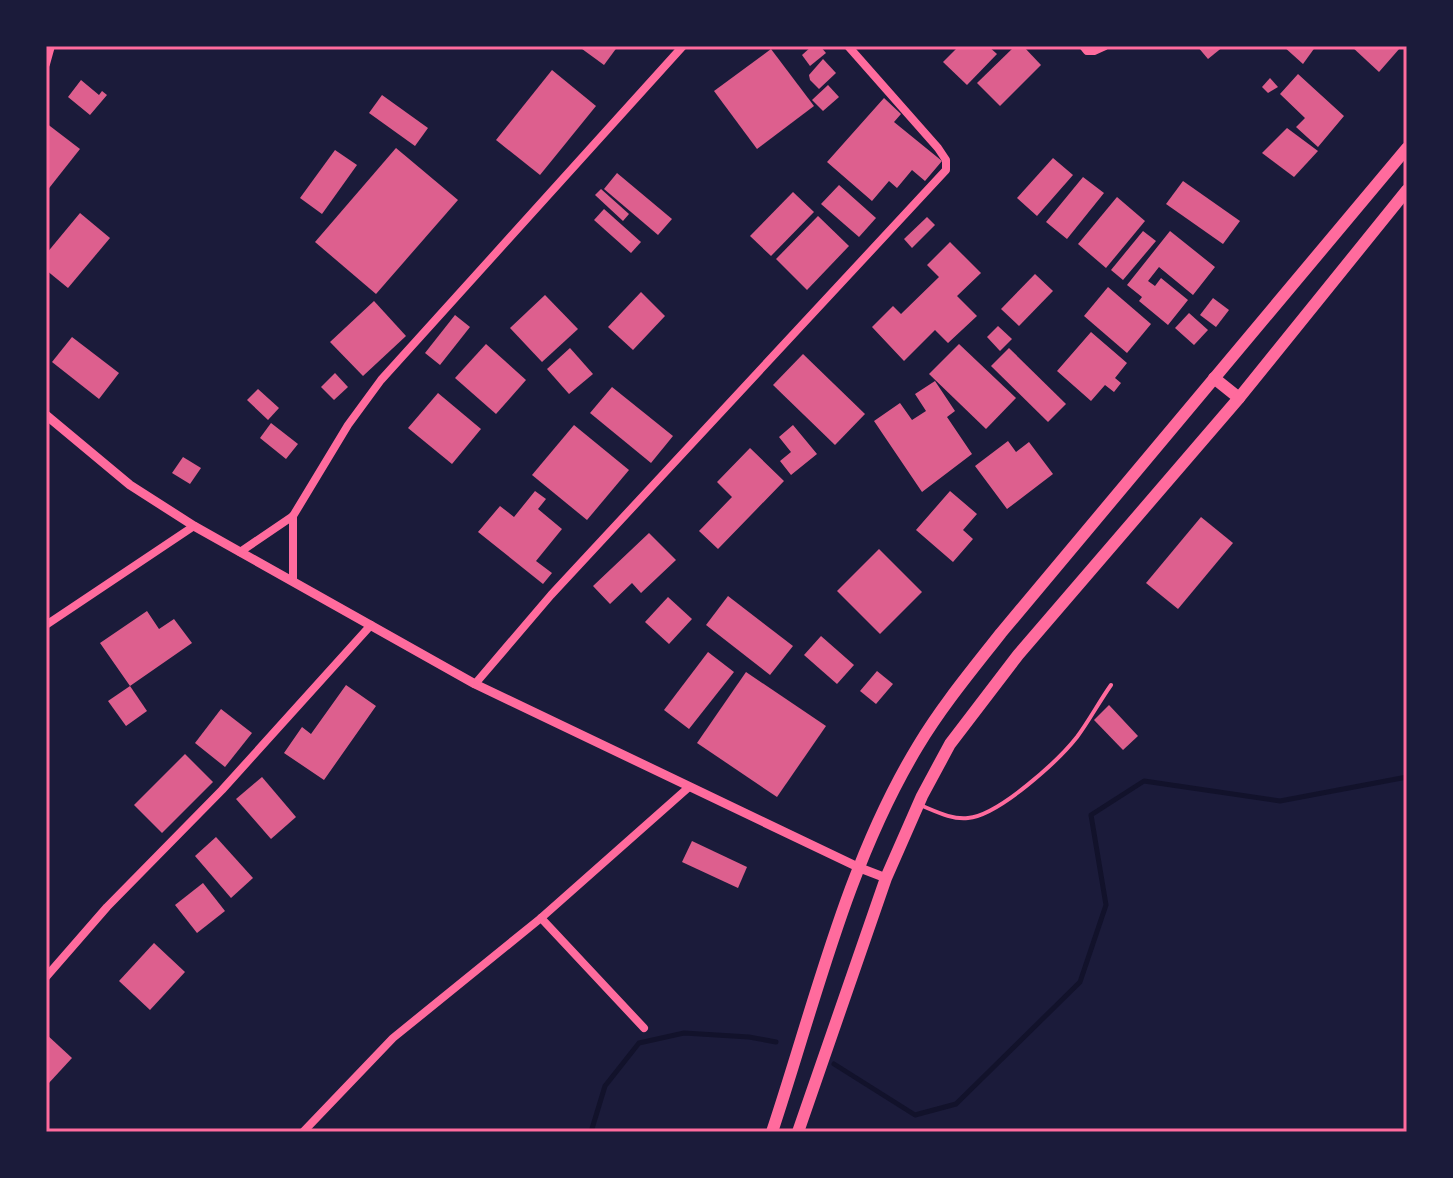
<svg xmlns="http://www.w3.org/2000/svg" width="1453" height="1178" font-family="Barlow,sans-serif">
  <rect width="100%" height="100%" fill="#1b1b3a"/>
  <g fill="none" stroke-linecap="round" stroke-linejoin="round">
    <g stroke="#12122b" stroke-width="5">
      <polyline points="834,1064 915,1115 956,1104 1080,982 1106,905 1091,815 1144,781 1280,801 1407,777"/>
      <polyline points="591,1132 605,1086 639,1043 684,1033 749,1037 776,1042"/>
    </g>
  </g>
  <g fill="#dd5f8e">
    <polygon points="578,46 618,46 604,65"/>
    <polygon points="812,46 820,46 826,53 810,66 802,55"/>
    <polygon points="959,46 988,46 997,54 967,85 943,62"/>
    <polygon points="1015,46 1023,46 1041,65 1000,106 977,83"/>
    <polygon points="1197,46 1224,46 1208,59"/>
    <polygon points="1283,46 1316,46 1303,64"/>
    <polygon points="1351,46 1399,46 1400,48 1379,72"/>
    <polygon points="771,49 814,106 757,149 714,91"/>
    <polygon points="823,59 836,73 819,89 810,80 809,75"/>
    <polygon points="552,70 596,106 540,175 496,140"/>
    <polygon points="1298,74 1344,116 1318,147 1296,127 1305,118 1280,94"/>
    <polygon points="1270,78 1278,87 1268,93 1262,87"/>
    <polygon points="81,80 99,95 102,91 107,95 90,115 68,97"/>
    <polygon points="828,85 839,97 823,111 812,100"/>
    <polygon points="382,95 428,128 415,146 369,113"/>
    <polygon points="884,98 901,114 894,122 942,161 925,181 912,170 897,188 889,181 872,201 827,162"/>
    <polygon points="46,123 80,149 46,192"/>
    <polygon points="1287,128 1318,151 1294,177 1262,153"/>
    <polygon points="396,148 458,200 376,294 315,242"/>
    <polygon points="335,150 357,165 322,214 300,198"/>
    <polygon points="1053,158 1073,175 1037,216 1017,198"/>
    <polygon points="617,173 672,219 658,235 604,189"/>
    <polygon points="1083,177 1104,193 1067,239 1046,222"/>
    <polygon points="1183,181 1240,221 1223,244 1166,204"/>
    <polygon points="839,185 876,218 859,237 821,204"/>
    <polygon points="601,189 629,214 623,221 595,195"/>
    <polygon points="793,192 814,212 771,256 750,236"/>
    <polygon points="1117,197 1145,221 1106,268 1078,244"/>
    <polygon points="604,209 641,242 631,253 594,220"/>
    <polygon points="80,213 110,238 68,288 46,270 46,254"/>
    <polygon points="818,216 849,246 807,290 776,259"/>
    <polygon points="927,217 935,225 912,248 904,239"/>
    <polygon points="1143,231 1156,241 1123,280 1111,270"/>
    <polygon points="1170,231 1215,267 1193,295 1159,267 1148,281 1155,286 1161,278 1188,300 1168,325 1139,301 1142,297 1127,285"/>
    <polygon points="950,242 981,273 957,296 977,316 948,343 935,330 904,361 872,327 893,306 901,314 939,277 927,265"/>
    <polygon points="1035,274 1053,291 1019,326 1001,309"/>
    <polygon points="1108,287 1151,324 1127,353 1084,316"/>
    <polygon points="641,292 665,316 633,350 608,327"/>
    <polygon points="545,295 578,329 542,362 510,328"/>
    <polygon points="1213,298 1229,310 1216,327 1200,315"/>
    <polygon points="374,301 406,336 363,376 330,342"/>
    <polygon points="1189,313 1208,330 1194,345 1175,328"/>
    <polygon points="455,315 470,327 440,365 425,353"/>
    <polygon points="998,326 1012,339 1000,351 987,337"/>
    <polygon points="1091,332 1127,363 1115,378 1121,383 1114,392 1105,385 1091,401 1057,371"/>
    <polygon points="72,337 119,373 99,399 52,362"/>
    <polygon points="486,344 526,380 496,414 455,378"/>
    <polygon points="959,344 1016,398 986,429 929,374"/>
    <polygon points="570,348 593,374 569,394 547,369"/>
    <polygon points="1009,348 1066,404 1048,422 991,366"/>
    <polygon points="803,354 865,414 835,445 773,385"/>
    <polygon points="335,373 348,387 334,400 321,387"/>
    <polygon points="935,381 955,411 947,417 972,454 922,492 874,421 900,403 912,420 926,411 915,394"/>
    <polygon points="612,387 673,436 651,463 590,413"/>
    <polygon points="258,389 279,408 268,420 247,400"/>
    <polygon points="438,393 481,429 452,464 408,428"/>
    <polygon points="271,423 298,444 286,459 260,438"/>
    <polygon points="574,425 629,470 587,520 532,475"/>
    <polygon points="793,425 817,454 791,475 780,461 791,452 779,437"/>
    <polygon points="1008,441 1016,452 1029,442 1053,474 1007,509 975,466"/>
    <polygon points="750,448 784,481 718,549 699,531 732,497 717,482"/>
    <polygon points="183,457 201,468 190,484 172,473"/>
    <polygon points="535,491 546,499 538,509 562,529 536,561 552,573 543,584 478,532 500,506 514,517"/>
    <polygon points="950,491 977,514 963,530 973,539 953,562 916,530"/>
    <polygon points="1201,517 1233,543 1178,609 1146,583"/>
    <polygon points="649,533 676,560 641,593 632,583 610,604 593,586"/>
    <polygon points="879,549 922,592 880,634 837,591"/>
    <polygon points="728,596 793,646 770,675 706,625"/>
    <polygon points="668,597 692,619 669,644 645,622"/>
    <polygon points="147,611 159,629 174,619 192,643 130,686 100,643"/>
    <polygon points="821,636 854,665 837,684 804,655"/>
    <polygon points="708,652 734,672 689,729 664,710"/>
    <polygon points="877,671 893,684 876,704 860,691"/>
    <polygon points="746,672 826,726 777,797 697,743"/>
    <polygon points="346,685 376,706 324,780 284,753 302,727 311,734"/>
    <polygon points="130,686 147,711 126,726 108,701"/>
    <polygon points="1109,705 1138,736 1123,750 1094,720"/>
    <polygon points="221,709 252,733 225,767 195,743"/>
    <polygon points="185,754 213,782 162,833 134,805"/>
    <polygon points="262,777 296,817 271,839 236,799"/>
    <polygon points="216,837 253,878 231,898 195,856"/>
    <polygon points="692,841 747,867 738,888 682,862"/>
    <polygon points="203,883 225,911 197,933 175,905"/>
    <polygon points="154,943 185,972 150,1010 119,981"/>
    <polygon points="46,1034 72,1058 48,1084 46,1083"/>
  </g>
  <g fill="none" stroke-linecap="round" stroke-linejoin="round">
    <path stroke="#ff6b9d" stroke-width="4" d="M920,805C935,811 952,820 968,818C999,815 1058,761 1077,737C1089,721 1099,702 1111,685"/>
    <g stroke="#ff6b9d" stroke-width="8">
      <polyline points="1083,46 1087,51 1094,51 1105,46"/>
      <polyline points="46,64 51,46"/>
      <polyline points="293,516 293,580"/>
      <polyline points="240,552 293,516 348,425 381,380 683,46"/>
      <polyline points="46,625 194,526"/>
      <polyline points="475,684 551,595 946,170 946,160 938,148 848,46"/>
      <polyline points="541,918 644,1028"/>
      <polyline points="46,977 107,907 222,790 371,625"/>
      <polyline points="303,1132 393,1038 541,918 689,787"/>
    </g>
    <polyline stroke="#ff6b9d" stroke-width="9" points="46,415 130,485 194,526 475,684 860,868 886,878"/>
    <g stroke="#ff6b9d" stroke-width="12">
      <polyline points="1214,378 1239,398"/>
      <path d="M772,1132C815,1003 847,863 918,746C942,706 972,670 1001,633L1407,148"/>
      <polyline points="798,1132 886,878 922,796 950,744 1018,655 1239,398 1407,190"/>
    </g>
  </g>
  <rect width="1453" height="1178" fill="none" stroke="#1b1b3a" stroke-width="96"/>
  <rect x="48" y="48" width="1357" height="1082" fill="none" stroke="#ff6b9d" stroke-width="3"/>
</svg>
